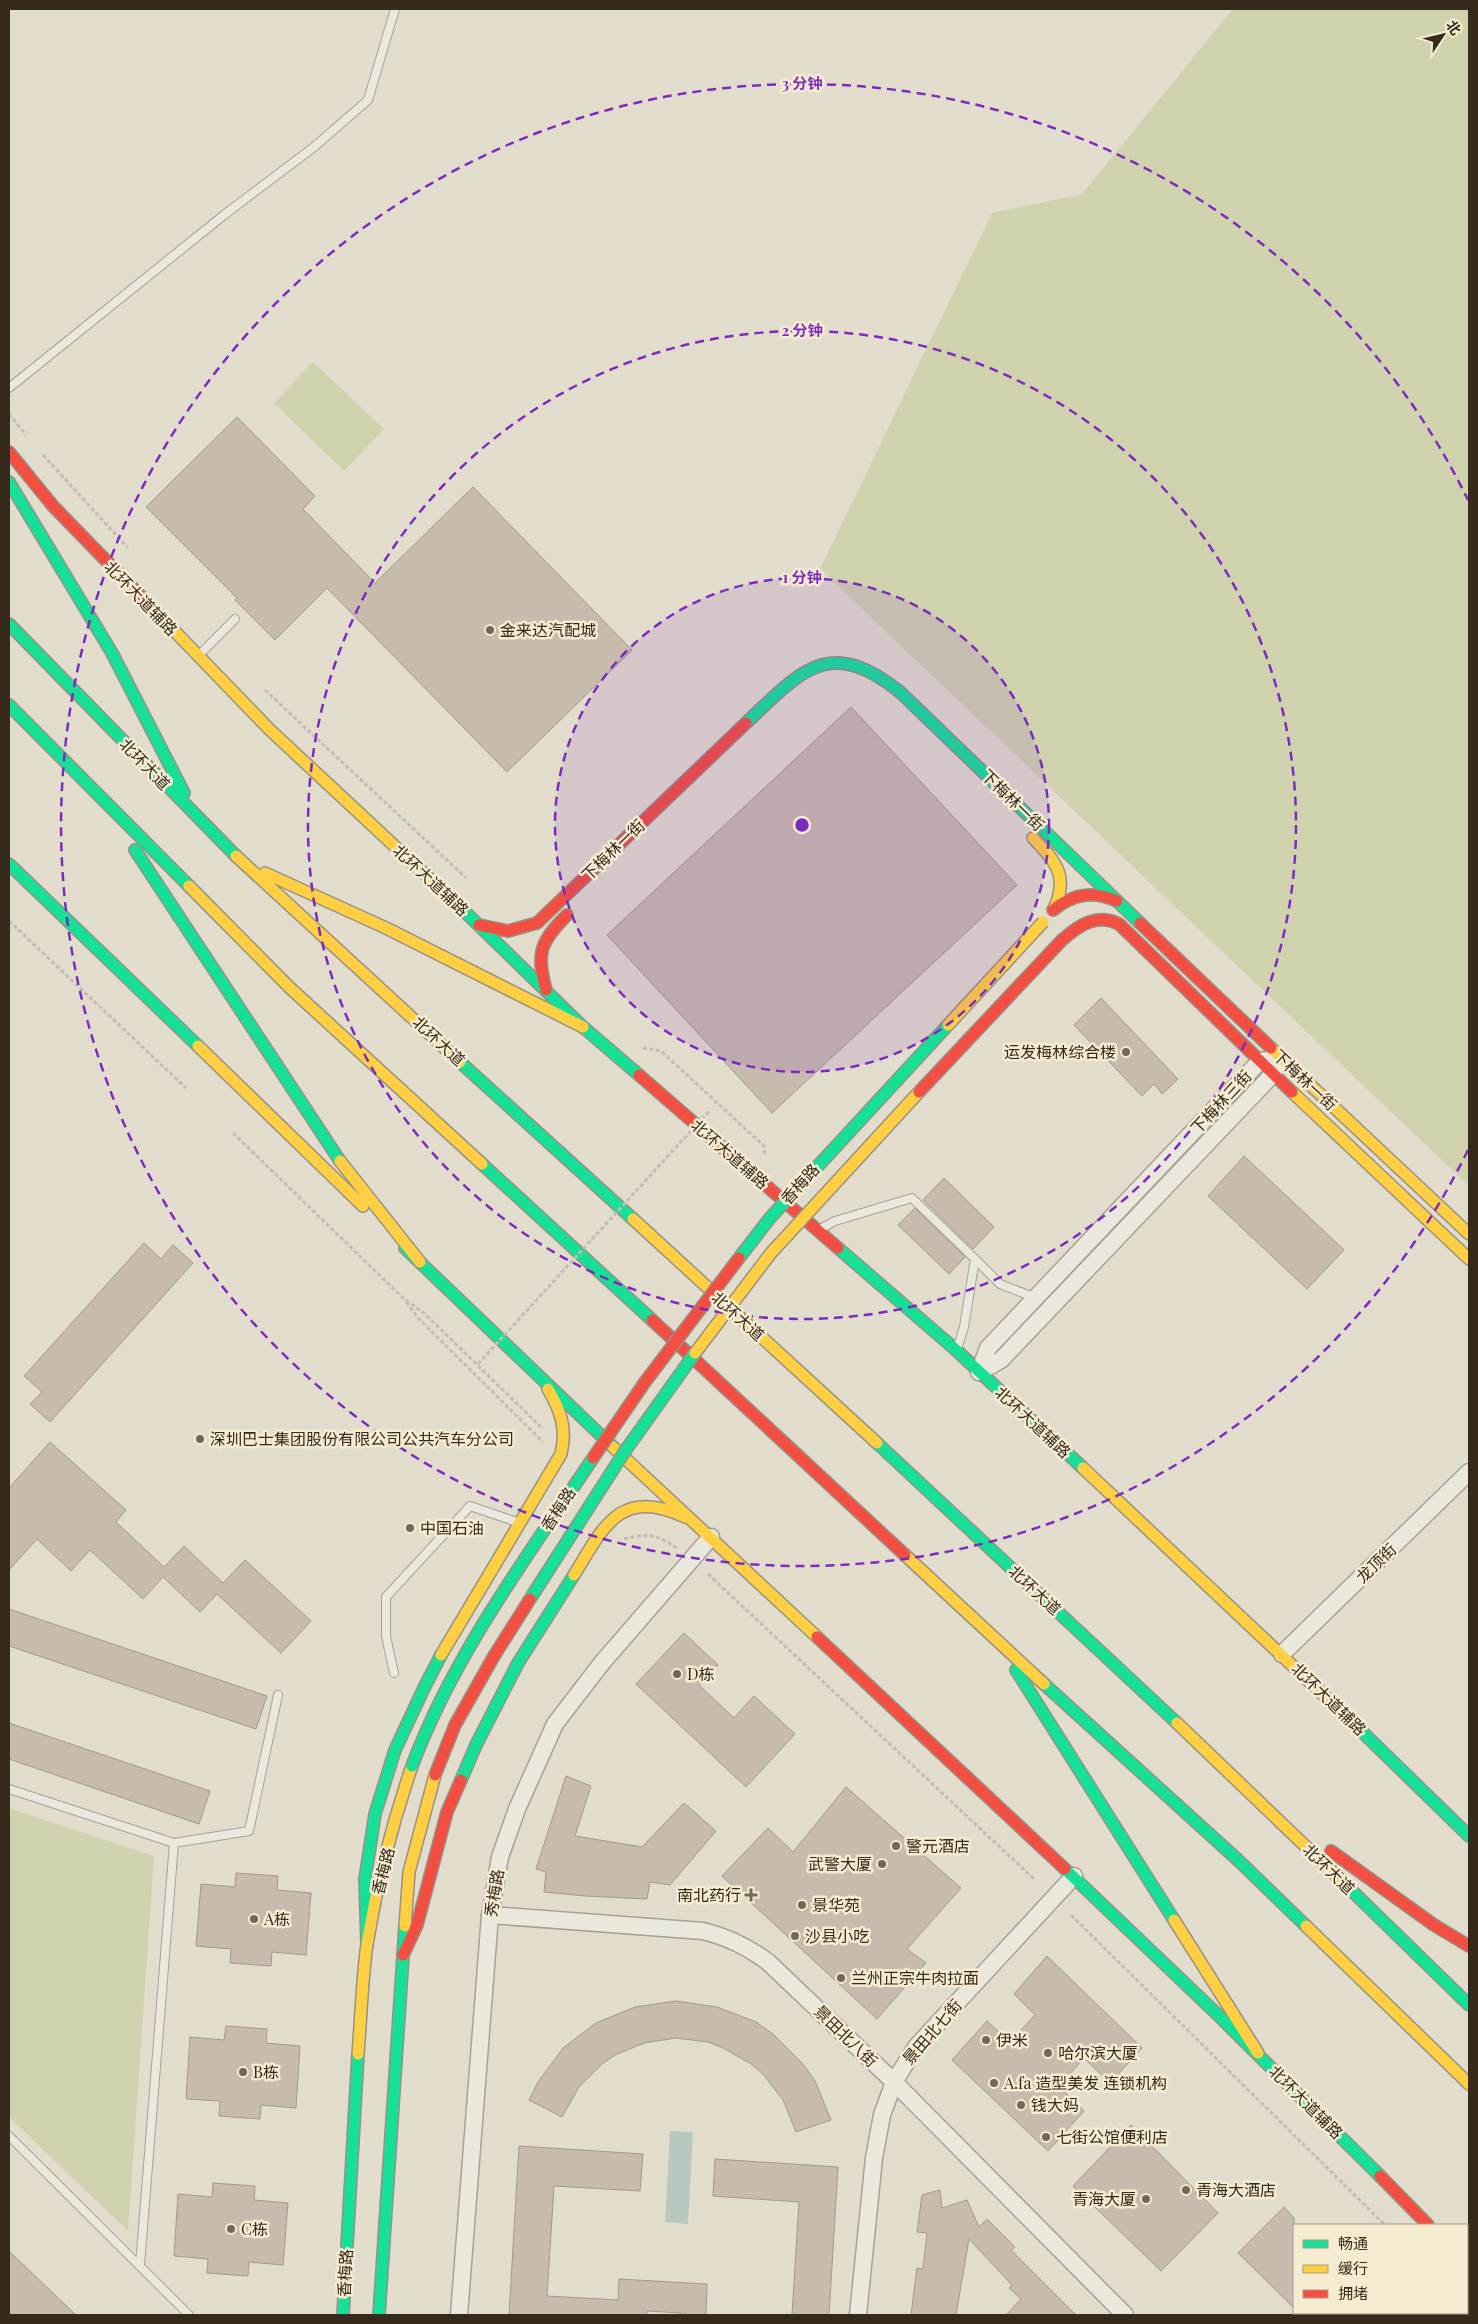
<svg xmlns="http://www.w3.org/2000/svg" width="1478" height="2324" font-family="'Playfair Display','Noto Sans SC',serif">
  <rect width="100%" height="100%" fill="#e2dccc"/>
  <g fill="#d0d2ae">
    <polygon points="1233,9 1469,9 1469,1186 820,569 992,213 1082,194"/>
    <polygon points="313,362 384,429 344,471 274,403"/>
    <polygon points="9,1808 154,1856 128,2231 9,2117"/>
  </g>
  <polygon fill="#b7c8be" points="670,2131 693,2132 688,2224 665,2222"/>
  <g fill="#c6bbad" stroke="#a2988b">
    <polygon points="237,417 315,496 303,509 375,583 473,487 632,650 507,772 327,588 275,640 235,600 237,598 146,507"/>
    <polygon points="851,707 1017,885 772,1113 607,935"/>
    <polygon points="1101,998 1178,1079 1162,1094 1154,1084 1142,1096 1074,1025"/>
    <polygon points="1244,1156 1344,1250 1307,1289 1208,1196"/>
    <polygon points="944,1178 994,1227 973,1249 923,1200"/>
    <polygon points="915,1208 965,1257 949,1274 898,1225"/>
    <polygon points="144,1243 161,1259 173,1245 193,1263 50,1422 30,1404 42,1392 24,1376"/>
    <polygon points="50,1442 126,1510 116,1522 164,1567 184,1546 223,1583 245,1560 311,1621 281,1653 217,1594 200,1612 163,1577 143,1599 90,1550 71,1571 37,1539 9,1570 9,1488"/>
    <polygon points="9,1609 267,1696 256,1729 9,1646"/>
    <polygon points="684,1633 718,1665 699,1685 734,1718 754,1696 795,1734 746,1787 636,1684"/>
    <polygon points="9,1723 210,1791 199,1824 9,1759"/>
    <polygon points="566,1776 591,1786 575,1836 642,1847 684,1803 716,1831 670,1885 650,1882 647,1899 585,1896 544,1892 546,1872 536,1869"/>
    <polygon points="846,1787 961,1888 907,1949 926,1963 877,2019 722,1876 768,1828 793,1852"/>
    <polygon points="236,1873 278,1876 277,1890 311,1893 306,1955 272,1952 271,1966 230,1963 231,1949 196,1946 201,1884 235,1887"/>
    <polygon points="1047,1956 1142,2048 1110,2083 1084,2058 1059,2086 1084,2111 1048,2151 952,2060 987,2021 1010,2042 1035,2015 1014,1994"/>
    <polygon points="676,2001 717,2007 756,2022 773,2034 803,2064 815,2081 831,2120 796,2132 783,2100 763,2074 751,2064 723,2048 708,2042 676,2038 644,2043 615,2055 602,2064 579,2087 562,2117 529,2100 538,2082 563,2048 596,2023 635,2007"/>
    <polygon points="226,2026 267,2029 266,2043 300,2046 296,2108 261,2105 260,2119 219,2116 220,2101 186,2099 190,2037 224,2040"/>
    <polygon points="1131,2125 1218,2213 1161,2271 1073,2186"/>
    <polygon points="519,2146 643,2154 640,2191 554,2186 547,2296 618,2300 619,2279 707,2284 706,2315 681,2315 681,2313 647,2311 647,2315 509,2315"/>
    <polygon points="715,2159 838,2167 829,2315 792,2315 799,2202 713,2196"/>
    <polygon points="213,2183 255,2186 254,2200 288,2203 283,2265 249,2262 248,2276 207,2273 208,2259 174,2256 178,2194 212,2197"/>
    <polygon points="940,2190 942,2208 967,2200 979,2227 987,2219 1015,2247 1011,2250 1076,2315 1006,2315 1021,2299 1009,2288 1012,2285 969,2239 956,2315 911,2315 917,2268 923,2269 927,2233 917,2232 922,2195"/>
    <polygon points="1284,2207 1294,2218 1294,2308 1238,2253"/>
    <polygon points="9,2251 76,2315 9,2315"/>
  </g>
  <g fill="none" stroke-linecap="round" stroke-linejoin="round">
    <g stroke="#a7a195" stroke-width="10">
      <g id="lane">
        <polyline points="9,388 224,215 314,147 368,100 395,9"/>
        <polyline points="201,653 235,619"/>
        <polyline points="822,1228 835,1221 912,1198 975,1259 964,1327 958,1346"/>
        <polyline points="975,1259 1000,1284 1036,1298"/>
        <polyline points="394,1673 386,1636 386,1597 470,1506 517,1522"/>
        <polyline points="9,1789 174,1843"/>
        <polyline points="9,2136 189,2315"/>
        <polyline points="140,2265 174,1843 249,1831 278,1695"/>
      </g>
    </g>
    <g stroke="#a7a195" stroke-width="19">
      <g id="street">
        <polyline points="979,1372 988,1348 1260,1061 1269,1060"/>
        <polyline points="979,1372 1001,1360 1017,1343 1273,1074 1278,1065"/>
        <polyline points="1282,1654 1469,1472"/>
        <path d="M490,1915L703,1931C728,1937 748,1947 768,1962L894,2082L1125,2315"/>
        <polyline points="459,2315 490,1915 500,1857 517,1809 555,1724 601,1664 711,1537"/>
        <polyline points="858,2315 874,2158 882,2115 894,2082 916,2047 1074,1876"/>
      </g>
    </g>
    <g stroke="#979185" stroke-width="14">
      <g id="fast">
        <polyline points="9,482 112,653 184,793"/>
        <polyline points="9,624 236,856"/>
        <polyline points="9,705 189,886"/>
        <path d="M746,723C801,671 829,635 900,692L1140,923"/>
        <polyline points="135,850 340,1161"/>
        <polyline points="9,864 198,1046"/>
        <polyline points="461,908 583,1027 639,1075"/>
        <polyline points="460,1062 633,1219"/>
        <polyline points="482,1164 652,1320"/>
        <polyline points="405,1248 613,1447"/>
        <polyline points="838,1248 956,1350 1083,1468"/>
        <polyline points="877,1443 1177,1723"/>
        <polyline points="1016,1670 1174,1920"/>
        <polyline points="1044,1684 1239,1861 1306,1926"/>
        <polyline points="1349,1719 1469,1836"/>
        <polyline points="461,1780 476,1745 518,1663 574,1575"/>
        <polyline points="1065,1869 1218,2015 1380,2176"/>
        <polyline points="1348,1887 1469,2005"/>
        <polyline points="367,1945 365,1879 375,1814 395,1750 424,1688 441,1655"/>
        <polyline points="1467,2264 1469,2267"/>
        <polyline points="343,2315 358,2054"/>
        <polyline points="379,2315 405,1926"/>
      </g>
    </g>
    <g stroke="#979185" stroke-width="14">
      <g id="slow">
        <polyline points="159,615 269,729 461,908"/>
        <path d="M1033,838C1056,862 1069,876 1054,909"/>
        <polyline points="236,856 460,1062"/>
        <polyline points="265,873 386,928 583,1027"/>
        <polyline points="189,886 289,987 482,1164"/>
        <polyline points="198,1046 363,1206"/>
        <polyline points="1271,1048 1469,1234"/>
        <polyline points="1292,1092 1469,1259"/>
        <polyline points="340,1161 420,1262"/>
        <polyline points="633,1219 877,1443"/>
        <polyline points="613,1447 817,1637"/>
        <polyline points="1083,1468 1349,1719"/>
        <polyline points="905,1555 1044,1684"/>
        <path d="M574,1575C604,1526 620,1487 685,1517"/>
        <path d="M441,1655L561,1454C567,1429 561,1411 548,1389"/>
        <polyline points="1177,1723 1348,1887"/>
        <polyline points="1174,1920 1258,2053"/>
        <polyline points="405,1926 409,1872 435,1775"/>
        <polyline points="1306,1926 1469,2084"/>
        <path d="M358,2054C361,2018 362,1980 367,1944C377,1884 392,1824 412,1766"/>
      </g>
    </g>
    <g stroke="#979185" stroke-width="14">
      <g id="jam">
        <polyline points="9,452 53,506 159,615"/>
        <path d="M1053,910C1073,894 1093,890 1117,901"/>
        <polyline points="1140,923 1271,1048"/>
        <polyline points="479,925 508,931 537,923 746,723"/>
        <path d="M1062,940C1079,925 1097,913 1119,924L1292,1092"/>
        <path d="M546,990C536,953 540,942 567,915"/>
        <polyline points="639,1075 838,1248"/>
        <polyline points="652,1320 905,1555"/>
        <polyline points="817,1637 1065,1869"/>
        <polyline points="1331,1851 1434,1925 1469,1946"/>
        <polyline points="403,1955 417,1925 447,1812 461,1780"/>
        <polyline points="1380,2176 1428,2225"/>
      </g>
    </g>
    <g stroke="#c3bdb3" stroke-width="3" stroke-dasharray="4 2.5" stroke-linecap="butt">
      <polyline points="9,414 26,435"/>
      <polyline points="43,455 128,548"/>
      <polyline points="265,690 466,878"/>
      <polyline points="9,921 186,1088"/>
      <polyline points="643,1048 661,1051 764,1146 765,1154"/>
      <polyline points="233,1133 403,1298 425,1314 541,1427"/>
      <polyline points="406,1302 419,1319 543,1442"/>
      <path d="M624,1539C649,1533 656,1534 678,1549"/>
      <polyline points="708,1574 1034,1879"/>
      <polyline points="1071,1915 1385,2225"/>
      <polyline points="1467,2309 1469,2312"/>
    </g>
    <use href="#lane" stroke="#eae7dc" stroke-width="8"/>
    <use href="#street" stroke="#eae7dc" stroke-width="16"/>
    <use href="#fast" stroke="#16e098" stroke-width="11"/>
    <use href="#slow" stroke="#ffcf43" stroke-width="11"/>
    <use href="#jam" stroke="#f24e42" stroke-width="11"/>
    <g stroke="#979185" stroke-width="14" stroke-linecap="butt">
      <g id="fast-bridge">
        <polyline points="739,1258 770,1218 948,1025"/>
        <polyline points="530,1599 625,1451 695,1353"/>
        <path d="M412,1766C454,1654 527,1557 593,1458"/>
      </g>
    </g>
    <g stroke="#979185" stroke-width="14" stroke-linecap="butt">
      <g id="slow-bridge">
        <polyline points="948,1025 1043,922"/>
        <polyline points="695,1353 771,1253 919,1092"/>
      </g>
    </g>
    <g stroke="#979185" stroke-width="14" stroke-linecap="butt">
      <g id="jam-bridge">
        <polyline points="919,1092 1062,940"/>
        <polyline points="593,1458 645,1382 739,1258"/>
        <polyline points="435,1775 455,1725 494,1656 530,1599"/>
      </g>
    </g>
    <polyline stroke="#c3bdb3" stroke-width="3" stroke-dasharray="4 2.5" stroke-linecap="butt" points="478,1364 710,1110"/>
    <use href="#fast-bridge" stroke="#16e098" stroke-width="11"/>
    <use href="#slow-bridge" stroke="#ffcf43" stroke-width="11"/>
    <use href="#jam-bridge" stroke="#f24e42" stroke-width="11"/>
  </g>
  <circle cx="802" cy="825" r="247" fill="#7b2cbf" fill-opacity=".12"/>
  <g fill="none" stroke="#7b2cbf" stroke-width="2.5" stroke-dasharray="9 6">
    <circle cx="802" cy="825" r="247"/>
    <circle cx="802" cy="825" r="494"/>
    <path d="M1468 1150A741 741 0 1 1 1468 500"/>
  </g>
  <g fill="#72685a" stroke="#f4ebd1" stroke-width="2">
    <circle cx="490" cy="630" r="5"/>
    <circle cx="1126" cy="1052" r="5"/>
    <circle cx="200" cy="1439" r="5"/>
    <circle cx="410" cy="1528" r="5"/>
    <circle cx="677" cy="1674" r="5"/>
    <circle cx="896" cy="1846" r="5"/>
    <circle cx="882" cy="1864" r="5"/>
    <path d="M748.5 1887.5h5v5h5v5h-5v5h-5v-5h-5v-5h5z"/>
    <circle cx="802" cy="1905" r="5"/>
    <circle cx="254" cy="1919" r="5"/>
    <circle cx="795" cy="1936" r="5"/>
    <circle cx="841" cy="1978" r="5"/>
    <circle cx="986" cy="2040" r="5"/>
    <circle cx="1048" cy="2053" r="5"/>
    <circle cx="243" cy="2072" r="5"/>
    <circle cx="994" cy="2083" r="5"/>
    <circle cx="1021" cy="2105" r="5"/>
    <circle cx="1046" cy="2137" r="5"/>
    <circle cx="1186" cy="2190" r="5"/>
    <circle cx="1146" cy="2199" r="5"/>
    <circle cx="231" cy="2229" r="5"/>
  </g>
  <g text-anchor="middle" stroke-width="5" stroke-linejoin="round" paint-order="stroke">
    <g font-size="16" fill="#362a1d" stroke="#f4ebd1">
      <text transform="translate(141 598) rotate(46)" y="6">北环大道辅路</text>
      <text transform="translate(145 764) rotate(46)" y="6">北环大道</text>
      <text transform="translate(1013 800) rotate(44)" y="6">下梅林一街</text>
      <text transform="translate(613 850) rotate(-44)" y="6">下梅林一街</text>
      <text transform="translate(431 880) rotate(43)" y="6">北环大道辅路</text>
      <text transform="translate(439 1041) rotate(43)" y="6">北环大道</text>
      <text transform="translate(1305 1080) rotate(43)" y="6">下梅林一街</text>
      <text transform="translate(1221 1102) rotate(-47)" y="6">下梅林三街</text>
      <text transform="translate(730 1154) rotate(41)" y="6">北环大道辅路</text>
      <text transform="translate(800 1184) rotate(-48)" y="6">香梅路</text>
      <text transform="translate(738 1316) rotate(42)" y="6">北环大道</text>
      <text transform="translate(1033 1422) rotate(43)" y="6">北环大道辅路</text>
      <text transform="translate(558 1509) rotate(-57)" y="6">香梅路</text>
      <text transform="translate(1376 1563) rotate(-44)" y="6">龙顶街</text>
      <text transform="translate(1035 1590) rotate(43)" y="6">北环大道</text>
      <text transform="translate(1329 1699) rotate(44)" y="6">北环大道辅路</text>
      <text transform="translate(1329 1869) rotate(44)" y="6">北环大道</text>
      <text transform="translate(383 1871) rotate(-76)" y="6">香梅路</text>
      <text transform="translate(494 1893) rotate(-81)" y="6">秀梅路</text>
      <text transform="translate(932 2032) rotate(-49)" y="6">景田北七街</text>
      <text transform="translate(846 2036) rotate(44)" y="6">景田北八街</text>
      <text transform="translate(1306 2102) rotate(45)" y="6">北环大道辅路</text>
      <text transform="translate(345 2273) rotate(-87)" y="6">香梅路</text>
    </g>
    <g font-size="16" fill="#362a1d" stroke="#f4ebd1" text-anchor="start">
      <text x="500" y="636">金来达汽配城</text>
      <text x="1116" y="1058" text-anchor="end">运发梅林综合楼</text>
      <text x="210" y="1445">深圳巴士集团股份有限公司公共汽车分公司</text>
      <text x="420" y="1534">中国石油</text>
      <text x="687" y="1680">D栋</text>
      <text x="906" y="1852">警元酒店</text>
      <text x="872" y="1870" text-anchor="end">武警大厦</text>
      <text x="741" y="1901" text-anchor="end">南北药行</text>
      <text x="812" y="1911">景华苑</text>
      <text x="264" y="1925">A栋</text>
      <text x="805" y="1942">沙县小吃</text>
      <text x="851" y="1984">兰州正宗牛肉拉面</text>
      <text x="996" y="2046">伊米</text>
      <text x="1058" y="2059">哈尔滨大厦</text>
      <text x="253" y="2078">B栋</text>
      <text x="1004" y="2089">A.fa 造型美发 连锁机构</text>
      <text x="1031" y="2111">钱大妈</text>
      <text x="1056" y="2143">七街公馆便利店</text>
      <text x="1196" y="2196">青海大酒店</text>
      <text x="1136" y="2205" text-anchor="end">青海大厦</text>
      <text x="241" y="2235">C栋</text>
    </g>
  </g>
  <circle cx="802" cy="825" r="8" fill="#7b2cbf" stroke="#f4ebd1" stroke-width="2.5"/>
  <g font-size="15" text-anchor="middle" font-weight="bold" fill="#7b2cbf" stroke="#f4ebd1" stroke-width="5" stroke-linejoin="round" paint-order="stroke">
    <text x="802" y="89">3 分钟</text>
    <text x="802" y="336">2 分钟</text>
    <text x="802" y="583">1 分钟</text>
  </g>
  <rect width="1478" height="2324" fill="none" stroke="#362a1d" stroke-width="20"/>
  <rect x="1293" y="2224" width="175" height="90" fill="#f4ebd1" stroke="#a89e89"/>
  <rect x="1303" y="2240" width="25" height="8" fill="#16e098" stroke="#a89e89"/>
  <text x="1338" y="2249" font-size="15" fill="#362a1d">畅通</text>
  <rect x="1303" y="2265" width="25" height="8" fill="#ffcf43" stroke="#a89e89"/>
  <text x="1338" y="2274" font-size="15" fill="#362a1d">缓行</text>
  <rect x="1303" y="2290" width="25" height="8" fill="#f24e42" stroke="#a89e89"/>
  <text x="1338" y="2299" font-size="15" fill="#362a1d">拥堵</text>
  <g transform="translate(1443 35) rotate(55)" stroke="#f4ebd1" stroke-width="4" paint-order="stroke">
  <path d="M0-4L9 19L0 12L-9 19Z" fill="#362a1d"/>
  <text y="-8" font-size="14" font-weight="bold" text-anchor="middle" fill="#362a1d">北</text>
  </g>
</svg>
